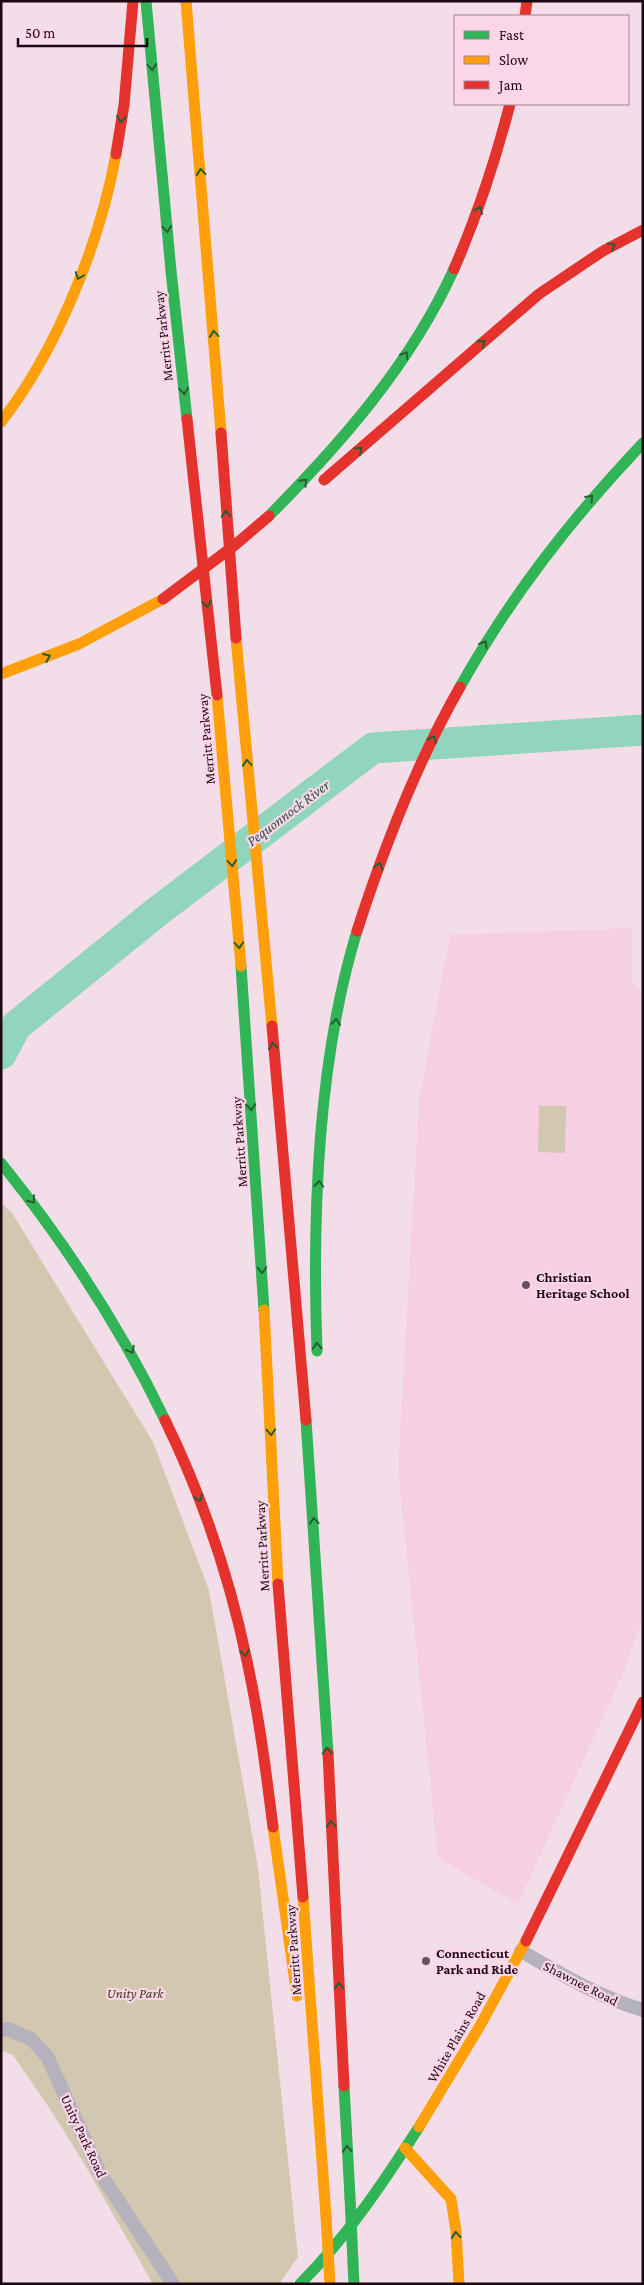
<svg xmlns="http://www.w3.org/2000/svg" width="644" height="2285" font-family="'Crimson Pro',serif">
  <rect width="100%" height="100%" fill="#f3dde8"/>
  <polygon fill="#f7cfe3" points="632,928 632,983 643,993 643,1617 626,1667 518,1904 438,1858 398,1469 419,1101 450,935"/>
  <g fill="#d2c8af">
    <polygon points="539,1106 566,1106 565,1153 538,1152"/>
    <polygon points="1,1202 12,1213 153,1442 209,1590 258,1868 298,2257 279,2284 153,2284 82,2160 50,2109 13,2055 1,2050"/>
  </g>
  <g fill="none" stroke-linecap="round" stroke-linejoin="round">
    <polyline stroke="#92d5bd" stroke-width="31" points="1,1054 16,1026 158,911 373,748 643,730"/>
    <g stroke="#b5b2be" stroke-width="14">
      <path d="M521,1951C561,1974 599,1997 643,2010"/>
      <polyline points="1,2030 8,2029 31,2039 47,2056 100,2173 173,2284"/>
    </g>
    <g stroke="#30b455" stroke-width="11">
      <polyline points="146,1 171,271 187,419"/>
      <path d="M269,516C341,443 411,364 454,269"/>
      <path d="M460,687C511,596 571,519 643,443"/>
      <polyline points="241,966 264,1310"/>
      <path d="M1,1163C66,1244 120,1326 165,1420"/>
      <path d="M317,1351C312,1215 317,1062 357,931"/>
      <polyline points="306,1420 328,1753"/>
      <polyline points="344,2086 350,2197"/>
      <polyline points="353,2263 354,2284"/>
      <path d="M300,2284C347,2237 383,2183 419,2127"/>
    </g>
    <g stroke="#ff9f0a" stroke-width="11">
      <polyline points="186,1 221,433"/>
      <path d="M1,422C57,350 100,243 116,154"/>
      <polyline points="236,638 272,1026"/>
      <polyline points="1,674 79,644 163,599"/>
      <polyline points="217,695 241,966"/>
      <polyline points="264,1310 278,1584"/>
      <polyline points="273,1827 297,1996"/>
      <polyline points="303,1897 326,2216"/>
      <polyline points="419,2127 481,2024 526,1941"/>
      <polyline points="405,2148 451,2199 456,2231 459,2284"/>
    </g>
    <g stroke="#e5322d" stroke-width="11">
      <polyline points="525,16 527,1"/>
      <polyline points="116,154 124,105 133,1"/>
      <path d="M454,269C478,214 495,162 510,104"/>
      <polyline points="187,419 217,695"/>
      <polyline points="221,433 236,638"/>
      <polyline points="324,480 539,294 603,251 643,230"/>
      <path d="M357,931C384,847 416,764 460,687"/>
      <polyline points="272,1026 306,1420"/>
      <path d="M165,1420C202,1496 230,1579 247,1661C259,1716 266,1771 273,1827"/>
      <polyline points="278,1584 303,1897"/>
      <polyline points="328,1753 344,2086"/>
      <polyline points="526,1941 643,1702"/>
    </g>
    <polyline stroke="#30b455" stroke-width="11" points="350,2197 353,2263"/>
    <polyline stroke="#ff9f0a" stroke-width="11" points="326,2216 330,2284"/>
    <polyline stroke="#e5322d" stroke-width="11" points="163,599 235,545 269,516"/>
  </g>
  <defs><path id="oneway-chevron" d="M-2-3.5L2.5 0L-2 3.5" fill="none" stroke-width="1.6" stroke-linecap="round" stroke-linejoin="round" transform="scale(1.25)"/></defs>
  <g stroke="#265e34">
    <use href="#oneway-chevron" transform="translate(152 67) rotate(85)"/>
    <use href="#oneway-chevron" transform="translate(121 119) rotate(99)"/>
    <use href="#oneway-chevron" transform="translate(201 172) rotate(-95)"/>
    <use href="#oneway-chevron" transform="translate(479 210) rotate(-67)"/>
    <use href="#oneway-chevron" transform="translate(167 229) rotate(85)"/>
    <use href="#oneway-chevron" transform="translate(612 246) rotate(-29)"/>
    <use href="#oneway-chevron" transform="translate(79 276) rotate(111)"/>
    <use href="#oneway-chevron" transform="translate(214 334) rotate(-95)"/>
    <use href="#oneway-chevron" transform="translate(482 343) rotate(-41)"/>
    <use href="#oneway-chevron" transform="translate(405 355) rotate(-58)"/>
    <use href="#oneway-chevron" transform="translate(184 391) rotate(84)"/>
    <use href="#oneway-chevron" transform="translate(359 450) rotate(-41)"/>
    <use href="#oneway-chevron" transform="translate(304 482) rotate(-46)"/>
    <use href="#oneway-chevron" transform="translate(590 498) rotate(-48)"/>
    <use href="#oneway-chevron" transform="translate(226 514) rotate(-93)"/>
    <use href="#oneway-chevron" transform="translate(207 604) rotate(84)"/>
    <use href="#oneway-chevron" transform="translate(484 644) rotate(-60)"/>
    <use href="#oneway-chevron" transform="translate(47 657) rotate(-23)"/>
    <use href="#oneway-chevron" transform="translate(433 739) rotate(-63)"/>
    <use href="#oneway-chevron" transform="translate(247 763) rotate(-95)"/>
    <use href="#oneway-chevron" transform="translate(232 863) rotate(85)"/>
    <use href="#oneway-chevron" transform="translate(379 866) rotate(-72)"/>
    <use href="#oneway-chevron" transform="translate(239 945) rotate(86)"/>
    <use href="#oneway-chevron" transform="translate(336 1022) rotate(-83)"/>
    <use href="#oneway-chevron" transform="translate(273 1046) rotate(-96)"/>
    <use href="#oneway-chevron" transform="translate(251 1107) rotate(86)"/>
    <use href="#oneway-chevron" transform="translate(319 1184) rotate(-86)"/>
    <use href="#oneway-chevron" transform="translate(32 1200) rotate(52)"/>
    <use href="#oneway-chevron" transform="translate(262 1270) rotate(87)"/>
    <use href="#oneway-chevron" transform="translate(317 1346) rotate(-93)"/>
    <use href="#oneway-chevron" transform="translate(131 1350) rotate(62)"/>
    <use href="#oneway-chevron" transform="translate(271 1432) rotate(87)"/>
    <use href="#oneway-chevron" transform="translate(199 1498) rotate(70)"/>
    <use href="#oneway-chevron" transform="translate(314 1521) rotate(-94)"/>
    <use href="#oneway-chevron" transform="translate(245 1653) rotate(79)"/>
    <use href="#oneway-chevron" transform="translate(327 1751) rotate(-93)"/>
    <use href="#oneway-chevron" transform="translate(331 1824) rotate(-93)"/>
    <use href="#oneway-chevron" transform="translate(339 1986) rotate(-93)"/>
    <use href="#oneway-chevron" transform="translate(347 2149) rotate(-93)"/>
    <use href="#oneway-chevron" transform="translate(456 2235) rotate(-95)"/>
  </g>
  <g fill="#67535e" stroke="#fbd5e8" stroke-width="2">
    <circle cx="526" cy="1285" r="5"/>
    <circle cx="426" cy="1961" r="5"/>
  </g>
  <g text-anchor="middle" stroke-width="4.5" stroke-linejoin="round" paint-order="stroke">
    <g font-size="14" fill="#1c0813" stroke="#fbd5e8">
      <text transform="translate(163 336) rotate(-96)" y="5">Merritt Parkway</text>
      <text transform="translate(206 739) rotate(-95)" y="5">Merritt Parkway</text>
      <text transform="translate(239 1142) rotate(-94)" y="5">Merritt Parkway</text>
      <text transform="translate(262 1546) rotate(-93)" y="5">Merritt Parkway</text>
      <text transform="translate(293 1950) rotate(-94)" y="5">Merritt Parkway</text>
      <text transform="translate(581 1983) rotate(27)" y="5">Shawnee Road</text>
      <text transform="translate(456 2037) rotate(-60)" y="5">White Plains Road</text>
      <text transform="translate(84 2136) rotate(65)" y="5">Unity Park Road</text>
    </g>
    <g font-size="14" font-weight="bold" fill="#1c0813" stroke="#fbd5e8" text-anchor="start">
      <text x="536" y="1282">Christian<tspan x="536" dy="16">Heritage School</tspan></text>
      <text x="436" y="1958">Connecticut<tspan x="436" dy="16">Park and Ride</tspan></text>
    </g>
    <g font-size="14" font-style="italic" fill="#3f3e18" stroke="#fbd5e8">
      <text x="135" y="1998">Unity Park</text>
    </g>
    <g font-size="15" font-style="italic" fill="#285443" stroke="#fbd5e8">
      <text transform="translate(288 813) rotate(-37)" y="5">Pequonnock River</text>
    </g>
  </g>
  <rect width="644" height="2285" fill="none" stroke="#1c0813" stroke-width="5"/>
  <rect x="454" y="15" width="175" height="90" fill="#fbd5e8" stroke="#a28393"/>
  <rect x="464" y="31" width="25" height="8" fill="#30b455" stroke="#a28393"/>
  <text x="499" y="40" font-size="15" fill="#1c0813">Fast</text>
  <rect x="464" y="56" width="25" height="8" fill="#ff9f0a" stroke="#a28393"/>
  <text x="499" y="65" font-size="15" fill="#1c0813">Slow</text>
  <rect x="464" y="81" width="25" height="8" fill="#e5322d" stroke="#a28393"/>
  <text x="499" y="90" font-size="15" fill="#1c0813">Jam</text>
  <path d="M18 38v8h129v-8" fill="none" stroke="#1c0813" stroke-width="2.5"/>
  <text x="25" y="38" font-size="15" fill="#1c0813" stroke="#fbd5e8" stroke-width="4" paint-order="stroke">50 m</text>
</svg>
